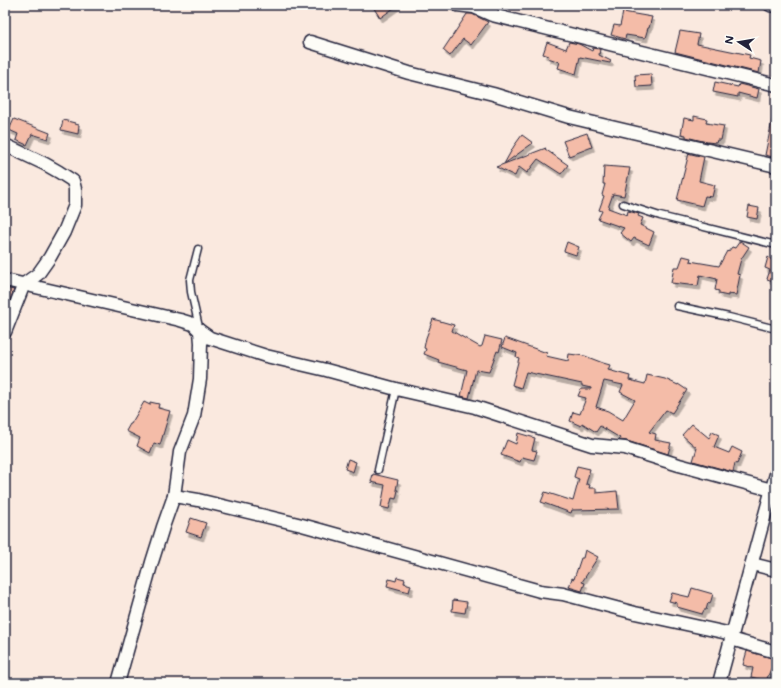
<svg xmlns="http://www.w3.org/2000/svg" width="781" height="688" font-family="Mali,sans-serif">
  <defs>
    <filter id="shadow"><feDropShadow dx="2.5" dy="4" stdDeviation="0" flood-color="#0004"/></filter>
  </defs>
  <rect width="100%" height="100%" fill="#fae9df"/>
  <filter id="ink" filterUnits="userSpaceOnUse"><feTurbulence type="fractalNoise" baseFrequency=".025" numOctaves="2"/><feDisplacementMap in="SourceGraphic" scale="8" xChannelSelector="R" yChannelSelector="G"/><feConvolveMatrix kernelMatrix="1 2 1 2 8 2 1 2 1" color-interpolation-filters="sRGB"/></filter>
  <g filter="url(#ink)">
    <g fill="#f4bca8" stroke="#22223b" fill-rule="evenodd" filter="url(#shadow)">
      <polygon points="372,5 398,5 380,18"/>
      <polygon points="623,12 652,17 649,28 648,28 645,38 626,35 625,39 611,35 614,25 620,26"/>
      <polygon points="467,14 472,14 488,22 471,45 463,39 450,56 443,50"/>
      <polygon points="680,31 699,34 697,44 750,55 749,58 761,61 759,73 675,52"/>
      <polygon points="547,42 566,49 569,42 579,44 592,51 593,48 600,49 599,55 611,61 610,63 580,57 576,74 558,68 560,62 548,58 549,56 543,54"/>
      <polygon points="651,74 652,86 636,87 635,75"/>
      <polygon points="715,82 738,87 739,84 759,89 757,98 738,93 738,97 713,92"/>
      <polygon points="694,116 707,119 706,123 724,126 721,140 717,140 716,143 707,142 686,137 686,135 681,134 684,118 694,120"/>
      <polygon points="773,116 776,117 776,146 773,157 765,155"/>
      <polygon points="14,119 50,133 48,139 32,134 27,145 16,140 18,134 9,130"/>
      <polygon points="63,120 75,123 75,124 79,125 78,134 61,130"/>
      <polygon points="587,133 592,147 569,156 563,141"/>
      <polygon points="522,135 533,143 504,164 514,146"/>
      <polygon points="546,148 545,149 568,165 561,174 538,159 527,173 519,167 515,176 496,167"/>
      <polygon points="683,152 704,157 699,181 715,185 712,197 705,196 702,206 677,200 689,153"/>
      <polygon points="604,166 630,168 624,196 613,194 608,208 627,215 628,211 639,214 638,216 643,218 640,225 654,232 649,245 634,238 631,242 620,233 624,228 598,219 602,211 599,210 604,196 602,195 605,184 603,184"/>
      <polygon points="749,206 759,208 757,219 747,217"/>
      <polygon points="740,241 749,247 741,259 737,274 740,275 736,295 728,294 728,296 719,294 719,291 715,290 717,279 700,275 698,286 671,283 674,267 679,267 683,256 691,258 690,261 719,266 727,251 728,252 732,247 735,248"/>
      <polygon points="567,242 579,247 576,255 564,251"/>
      <polygon points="773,256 776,256 776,282 767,279 770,270 765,268 768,257 772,260"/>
      <polygon points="5,288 14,290 5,312"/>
      <polygon points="433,319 454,325 452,331 480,347 482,346 485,336 502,340 499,352 497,351 489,372 476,370 469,398 461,396 467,370 438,362 439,360 424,354 426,349 424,348 426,338"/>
      <path d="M505,338L547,353L546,356L568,361L569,354L585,356L603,363L610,365L608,370L630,376L629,380L645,384L647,375L665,379L678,385V384L687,390L672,413L666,410L649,432L656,434L655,440L671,443L668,454L627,441L619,440L620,438L600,426L596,432L582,423L581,426L570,421L573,412L580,414L586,398L578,396L581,389H591V388L582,386V384L526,372L521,388L512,385L519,358L516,357L517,353L502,347ZM604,381L623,385L620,392L635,400L623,420L608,411L596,407Z"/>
      <polygon points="144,402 150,405 150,402 159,404 158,408 170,411 160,445 154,443 150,453 137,446 140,438 126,431 130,424 131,424"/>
      <polygon points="692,424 709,438 712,432 719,435 714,447 729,453 732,447 742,452 737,464 735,463 733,472 693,461 697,448 682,435"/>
      <polygon points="518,433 535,438 532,450 537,451 534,460 522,457 520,462 501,455 507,440 516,444"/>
      <polygon points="348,459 356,462 353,472 345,469"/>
      <polygon points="577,466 590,469 586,484 590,485 589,488 596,488 596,493 617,491 619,509 572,510 571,513 541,502 545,492 573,501 579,479 574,477"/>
      <polygon points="373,474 398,480 396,490 398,490 396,499 392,498 389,509 381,507 385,485 371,482"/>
      <polygon points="191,518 206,523 201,537 186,532"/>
      <polygon points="585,550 598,557 582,582 585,583 582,591 569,587 572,578 574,579 581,558 583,558"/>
      <polygon points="397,577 405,579 404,583 411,585 409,592 387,586 389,579 396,581"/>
      <polygon points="692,588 713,594 710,604 708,603 706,610 704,610 702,614 677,607 677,603 669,601 672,593 689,597"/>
      <polygon points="453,600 467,602 465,613 452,611"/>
      <polygon points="747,651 775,659 766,681 751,677 753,668 743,665"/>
    </g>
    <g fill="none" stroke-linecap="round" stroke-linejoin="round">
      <g stroke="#22223b" stroke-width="9">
        <g id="service">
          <polyline points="492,15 496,5"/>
          <polyline points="623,204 660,216 776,245"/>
          <polyline points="198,249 190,280 191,292 199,327"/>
          <polyline points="677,306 729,317 776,329"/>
          <polyline points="378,470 396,389"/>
        </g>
      </g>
      <g stroke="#22223b" stroke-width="15">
        <g id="minor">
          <polyline points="457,5 474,7 492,15 776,85"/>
          <polyline points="770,5 776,6"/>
          <polyline points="310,42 409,73 493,94 569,117 776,166"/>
          <polyline points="5,145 45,164 59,172 73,181 75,189 75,205 64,232 50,257 38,274 24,284 5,332"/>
          <polyline points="5,280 180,320 193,324 200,331 201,343 200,379 194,416 180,452 174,496 163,527 152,562 118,683"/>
          <polyline points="200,331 210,338 266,356 326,370 396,389 475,407 592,445 625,448 679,465 772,490"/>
          <polyline points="174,496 198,500 302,525 540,591 563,594 635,613 732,634"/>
          <polyline points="752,564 776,570"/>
          <polyline points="731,639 776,652"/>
          <polyline points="719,683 776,474"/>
        </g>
      </g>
      <use href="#service" stroke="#fdfcf7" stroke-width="6"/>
      <use href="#minor" stroke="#fdfcf7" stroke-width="12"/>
    </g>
  </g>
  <rect width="781" height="688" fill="none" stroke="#fdfcf7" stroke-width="20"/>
  <rect x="10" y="10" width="761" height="668" fill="none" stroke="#22223b" stroke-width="1.5" filter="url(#ink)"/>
  <g transform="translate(739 42) rotate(282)" stroke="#fdfcf7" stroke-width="3" paint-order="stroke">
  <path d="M0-3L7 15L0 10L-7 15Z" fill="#22223b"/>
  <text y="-6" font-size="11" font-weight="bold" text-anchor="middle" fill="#22223b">N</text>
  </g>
</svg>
